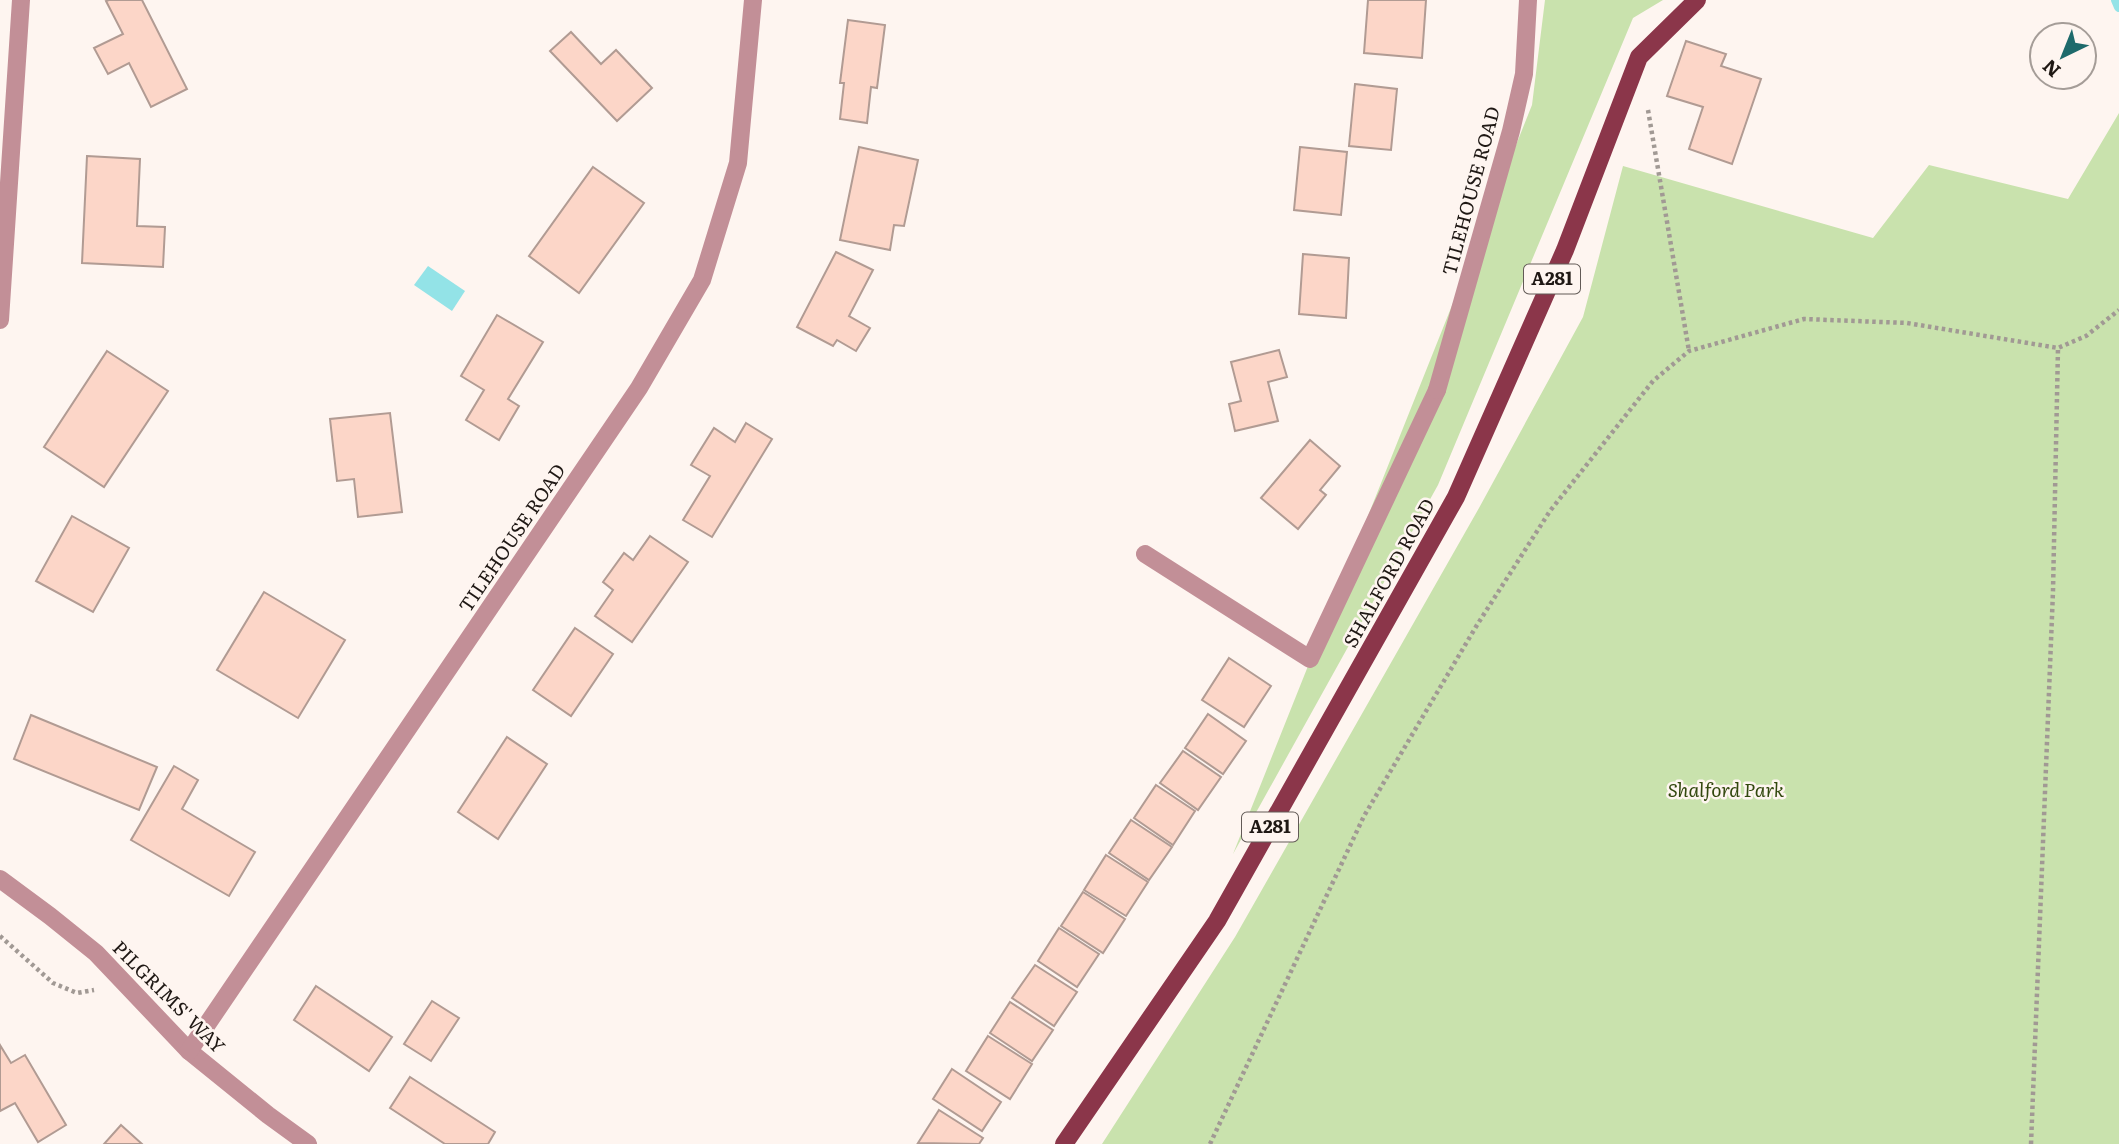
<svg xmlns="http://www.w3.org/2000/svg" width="2119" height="1144" font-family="Literata,serif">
  <rect width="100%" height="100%" fill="#fef5f0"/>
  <g fill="#c9e2ad">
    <polygon points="1545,0 1663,0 1633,18 1438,485 1233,854 1532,105"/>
    <polygon points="2119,113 2119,1144 1102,1144 1235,937 1479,508 1583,317 1623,166 1873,238 1929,165 2068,199"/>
  </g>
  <polygon fill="#93e3e7" points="428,266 465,291 452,311 414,285"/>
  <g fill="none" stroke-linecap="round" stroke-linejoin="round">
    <polyline stroke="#93e3e7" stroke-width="10" points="2116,0 2119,7"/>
  </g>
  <g fill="#fcd6c8" stroke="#b19b93" stroke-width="2">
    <polygon points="109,0 142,0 187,89 151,107 129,63 108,74 94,48 123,34 106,1"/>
    <polygon points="1368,0 1426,0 1422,58 1364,53"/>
    <polygon points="848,20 885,25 877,88 871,87 867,123 840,119 844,83 840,83"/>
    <polygon points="571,32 601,64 616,50 652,88 617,121 550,51"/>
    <polygon points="1686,41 1726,54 1721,66 1761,79 1732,164 1689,149 1703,107 1667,96"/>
    <polygon points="1355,84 1397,89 1391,150 1349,146"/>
    <polygon points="859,147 918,160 904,226 894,225 890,250 840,240"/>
    <polygon points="1300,147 1347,152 1341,215 1294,210"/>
    <polygon points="87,156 140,159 137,226 165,227 163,267 82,263"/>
    <polygon points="593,167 644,203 579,293 529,256"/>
    <polygon points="836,252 873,270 849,316 870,328 856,351 837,340 833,346 797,327"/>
    <polygon points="1303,254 1349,258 1346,318 1299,314"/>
    <polygon points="497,315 543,342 508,399 519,406 499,440 466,420 484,390 461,376"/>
    <polygon points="1279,350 1287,377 1268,382 1278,421 1235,431 1229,404 1241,401 1231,362"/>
    <polygon points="107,351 168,391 104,487 44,447"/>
    <polygon points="390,413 402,512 358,517 354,479 337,481 330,419"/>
    <polygon points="746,423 772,439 712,537 683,520 710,476 691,465 714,428 735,442"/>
    <polygon points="1310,440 1340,466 1320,490 1326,495 1298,529 1261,498"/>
    <polygon points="72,516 129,548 93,612 36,581"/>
    <polygon points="650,536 688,562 632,642 595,616 613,590 603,582 624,553 633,560"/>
    <polygon points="264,592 345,640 298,718 217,670"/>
    <polygon points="575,628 613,654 571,716 533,690"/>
    <polygon points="1229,658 1271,686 1244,727 1202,700"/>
    <polygon points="1208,714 1246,741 1223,774 1185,748"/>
    <polygon points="31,715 157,767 139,810 14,759"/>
    <polygon points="507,737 547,764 498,839 458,812"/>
    <polygon points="1183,751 1221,777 1198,810 1160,783"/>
    <polygon points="174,766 198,780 182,809 255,852 229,896 131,840"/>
    <polygon points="1156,785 1195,811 1173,845 1134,818"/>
    <polygon points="1131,820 1172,847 1149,880 1109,853"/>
    <polygon points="1106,855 1148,882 1126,916 1084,890"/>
    <polygon points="1083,892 1125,919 1103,953 1061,926"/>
    <polygon points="1059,928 1099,954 1077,987 1038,961"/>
    <polygon points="1035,965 1077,992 1054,1026 1012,998"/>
    <polygon points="316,986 392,1037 369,1071 294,1020"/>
    <polygon points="432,1001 459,1018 431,1061 404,1044"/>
    <polygon points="1010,1002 1053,1030 1032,1061 990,1033"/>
    <polygon points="988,1036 1032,1064 1010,1099 966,1071"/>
    <polygon points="0,1045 11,1063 25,1055 66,1125 38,1142 15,1103 0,1111"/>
    <polygon points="952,1069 1001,1102 982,1131 933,1099"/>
    <polygon points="410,1077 495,1132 488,1144 445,1144 390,1108"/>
    <polygon points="939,1110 983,1138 979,1144 918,1143"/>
    <polygon points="121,1125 142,1144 104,1144"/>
  </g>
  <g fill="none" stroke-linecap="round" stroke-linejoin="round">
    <g stroke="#a19994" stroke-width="4.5" stroke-dasharray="3.5 3.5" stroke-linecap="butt">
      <polyline points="1648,110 1689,351"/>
      <polyline points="0,936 53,983 77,993 94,990"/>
      <polyline points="1210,1144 1364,816 1477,625 1550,511 1653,381 1689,351 1804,319 1907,323 2058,348 2086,336 2119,310"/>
      <polyline points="2031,1144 2053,591 2058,348"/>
    </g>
    <polyline stroke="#c28f97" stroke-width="18" points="1145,554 1310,659 1437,390"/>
    <g stroke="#c28f97" stroke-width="18">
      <polyline points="0,320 21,0"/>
      <polyline points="1437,390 1511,131 1524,74 1528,0"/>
      <polyline points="0,879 50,916 96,953 189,1051 268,1115 308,1144"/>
      <polyline points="189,1051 639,388 702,280 738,163 753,0"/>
    </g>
    <polyline stroke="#8b364a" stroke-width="18" points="1064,1144 1217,921 1456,497 1565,250 1639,57 1697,0"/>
  </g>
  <g text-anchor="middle" stroke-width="5" stroke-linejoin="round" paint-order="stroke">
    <g fill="#fef5f0" stroke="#625a56" stroke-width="2">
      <rect x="1524" y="264.5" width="56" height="29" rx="5"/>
      <rect x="1242" y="812.5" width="56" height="29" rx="5"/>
    </g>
    <g font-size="18" font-weight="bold" fill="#1f1814">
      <text x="1552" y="285">A281</text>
      <text x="1270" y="833">A281</text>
    </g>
    <g font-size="19" fill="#1f1814" stroke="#fef5f0">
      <text transform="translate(1471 191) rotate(-75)" y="7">TILEHOUSE ROAD</text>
      <text transform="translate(512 538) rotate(-56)" y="7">TILEHOUSE ROAD</text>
      <text transform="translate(1389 573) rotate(-61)" y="7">SHALFORD ROAD</text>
      <text transform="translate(169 997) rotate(45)" y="7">PILGRIMS' WAY</text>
    </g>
    <g font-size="19" font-style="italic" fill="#32480e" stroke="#fef5f0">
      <text x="1726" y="797">Shalford Park</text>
    </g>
  </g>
  <g transform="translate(2063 56) rotate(223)"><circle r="33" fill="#fef5f0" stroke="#a59d98" stroke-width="2"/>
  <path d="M0-5L12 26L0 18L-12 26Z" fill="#1e6a6b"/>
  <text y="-10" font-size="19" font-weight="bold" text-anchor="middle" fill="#1f1814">N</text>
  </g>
</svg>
